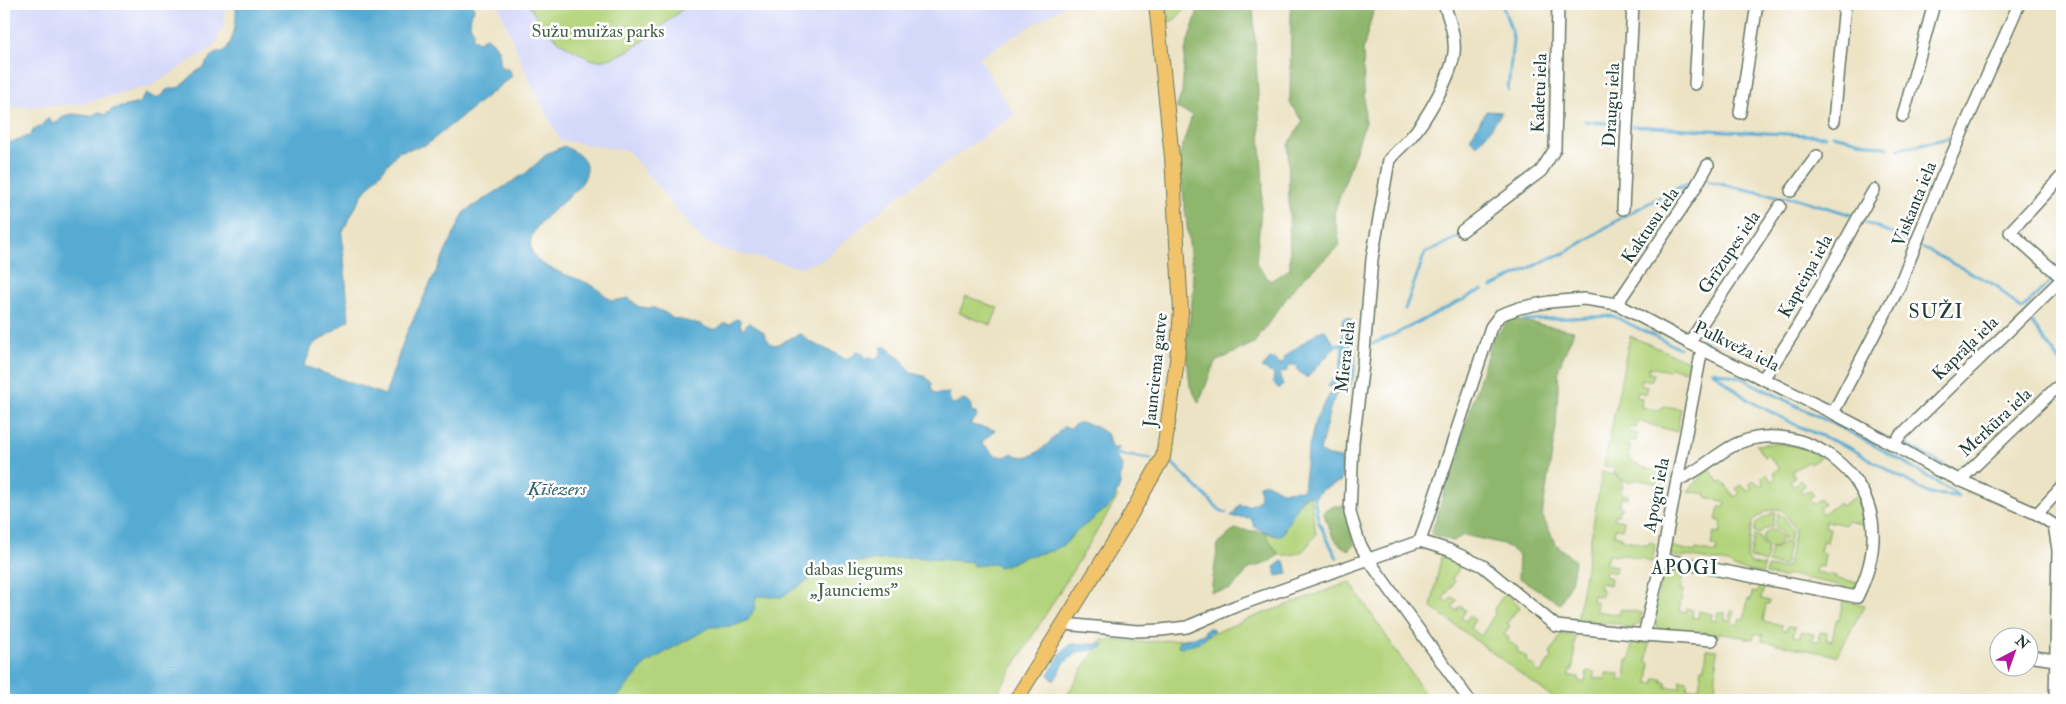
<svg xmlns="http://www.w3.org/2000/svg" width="2066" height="704" font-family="'IM FELL Double Pica',serif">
  <rect width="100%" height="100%" fill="#fff"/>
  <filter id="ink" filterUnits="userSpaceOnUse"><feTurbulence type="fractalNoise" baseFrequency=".02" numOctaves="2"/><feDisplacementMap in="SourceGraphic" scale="10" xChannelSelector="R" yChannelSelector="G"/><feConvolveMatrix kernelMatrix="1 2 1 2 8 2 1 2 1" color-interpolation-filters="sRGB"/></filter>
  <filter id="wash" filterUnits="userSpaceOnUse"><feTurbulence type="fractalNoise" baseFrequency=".0096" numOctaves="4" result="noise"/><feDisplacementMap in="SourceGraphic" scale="20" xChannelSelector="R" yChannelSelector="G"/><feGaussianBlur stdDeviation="1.12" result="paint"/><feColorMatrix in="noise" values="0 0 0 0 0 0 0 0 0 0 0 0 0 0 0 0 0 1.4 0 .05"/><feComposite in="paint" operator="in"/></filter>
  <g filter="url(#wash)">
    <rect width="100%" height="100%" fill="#ece3c4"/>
    <g fill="#d4d8f9">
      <polygon points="4,4 225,4 224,26 213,47 151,86 79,104 6,108 4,108"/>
      <polygon points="498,4 1067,4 979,58 1014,115 894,199 823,260 799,267 721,249 701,239 628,151 560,140 527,76"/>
    </g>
    <g fill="#b3d47c" stroke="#698858">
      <path d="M528,4H689C666,21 625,64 594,60C588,59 579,53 573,50C554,40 539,23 528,4Z"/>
      <path d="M1165,4H1185C1184,11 1176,21 1168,22Z"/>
      <polygon points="966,296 998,308 991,325 959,313"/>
      <path d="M1630,336L1690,362L1688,371L1670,368L1669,371L1649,367L1648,373L1654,374L1652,381L1642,379L1641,385L1648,386L1646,394L1638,392L1636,397L1642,398L1641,407L1658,410L1665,406L1681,409L1677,432L1638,421L1636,428L1630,427L1629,432L1638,434L1636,441L1629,440L1628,445L1631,446L1628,456C1634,466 1653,472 1663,470C1666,470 1668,469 1670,470L1667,487L1659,484L1635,479L1630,482L1623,480L1614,473L1615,468L1604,466Z"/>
      <path d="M1774,443L1801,447L1821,457L1810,464L1808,462L1792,471L1795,477L1790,480L1793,485L1801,480L1805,486L1800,489L1802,494L1811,490L1814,495L1809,499L1812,504L1820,499L1824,505L1819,508L1822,514L1839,503L1841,506L1857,496L1865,525L1846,521L1845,525L1826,521L1825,527L1830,528L1827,542L1822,541L1820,552L1825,554L1823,567L1817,566L1816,572L1836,576V579L1857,582L1854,590H1844L1839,585L1789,575L1783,578L1766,574L1768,567L1781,569L1788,566L1795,529L1786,515L1781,510C1769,508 1761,514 1753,521L1747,558L1751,564L1764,566L1762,574L1734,568L1729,563L1686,556L1680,558L1669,554L1670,546L1695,552L1696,549L1716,553L1717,547L1711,545L1714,532L1720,533L1722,522L1716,520L1719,507H1725L1726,502L1706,497V494L1688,491L1709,469L1719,482L1722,481L1735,497L1740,493L1736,489L1742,485L1747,491L1752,488L1749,484L1754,480L1759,486L1764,484L1761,478L1766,474L1772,481L1776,478L1773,473L1779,469L1768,455L1765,457L1756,445Z"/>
      <polygon points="1602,472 1615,475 1623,482 1621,493 1628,495 1628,498 1621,497 1620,504 1618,504 1618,506 1622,507 1621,510 1619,510 1618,515 1615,515 1614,519 1624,521 1622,529 1615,528 1614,535 1620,536 1621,539 1648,545 1650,542 1655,544 1652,562 1646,561 1645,559 1621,554 1615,556 1609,554 1605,564 1616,566 1615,573 1606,571 1605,576 1611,578 1610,585 1600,583 1599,588 1602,589 1601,597 1593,595 1592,601 1597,603 1596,611 1619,615 1621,609 1642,613 1640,624 1628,629 1620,624 1584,622 1580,625 1577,621"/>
      <polygon points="1078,485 1118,497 993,700 521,700 556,592"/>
      <path d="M1308,495L1310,496L1316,534C1303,553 1302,555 1279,555L1264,532L1276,536C1284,525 1298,501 1308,495Z"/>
      <polygon points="1775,512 1772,527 1764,529 1760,534 1754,533 1756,523 1770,514"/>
      <polygon points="1778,513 1784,517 1792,530 1789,540 1783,539 1782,532 1775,527"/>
      <circle cx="1772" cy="539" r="9"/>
      <polygon points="1754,536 1760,537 1763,545 1768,548 1765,563 1750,558"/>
      <polygon points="1783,542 1789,543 1785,564 1782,566 1768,563 1771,549 1777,548"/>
      <polygon points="1442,553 1463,563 1452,579 1455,581 1443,599 1448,602 1452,597 1457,600 1452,608 1457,611 1460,606 1466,610 1461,618 1466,621 1469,616 1475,620 1470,628 1481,636 1495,614 1494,609 1505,593 1520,606 1507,623 1510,625 1504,635 1509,638 1508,641 1518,648 1517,651 1527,658 1526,661 1536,667 1535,670 1540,674 1552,657 1550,653 1562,634 1575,636 1573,670 1570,670 1569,676 1579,677 1579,682 1585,682 1587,671 1594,672 1594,678 1606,679 1606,673 1620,674 1619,680 1625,681 1627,660 1630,660 1632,641 1649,643 1647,662 1650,663 1648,683 1654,684 1655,678 1662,679 1662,682 1666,682 1666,687 1680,688 1680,680 1688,681 1687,689 1699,688 1702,668 1705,668 1707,649 1717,650 1715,700 1556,700 1431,607"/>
      <path d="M1672,568L1684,571L1680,589L1683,590L1679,611L1685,612L1686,608L1693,610L1692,618H1698L1699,611L1712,614L1711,620L1716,621L1718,612L1725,613V619L1729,620L1731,611H1734L1732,623L1738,625L1740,619H1744L1748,599L1751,600L1752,592L1757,593L1759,586L1764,587L1761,599L1769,601V604H1766L1763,621L1782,625L1781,630L1786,631L1788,626L1795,627L1793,636L1800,637L1801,632L1814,634L1812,640L1818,641L1820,632L1827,633L1826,639L1832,641L1836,620H1839L1843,601L1865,605L1837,656L1762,641L1763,635L1755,633L1753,639L1718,633V637C1707,632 1696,632 1685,631C1674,631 1667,635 1658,628L1654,617L1661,579L1663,574Z"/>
      <polygon points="1350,582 1429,700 1064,700 1101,640 1149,642 1205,637 1245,620"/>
    </g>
    <g fill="#8eb66c" stroke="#567a50">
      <polygon points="1200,4 1253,4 1263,186 1256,264 1270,281 1290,269 1288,145 1303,121 1290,103 1291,4 1375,4 1363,50 1365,124 1334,213 1340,245 1296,285 1254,343 1215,362 1199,403 1190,386 1186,347 1194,287 1179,157 1192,115 1176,108 1182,93 1185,51"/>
      <polygon points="1511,319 1574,331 1559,367 1556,428 1542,515 1555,543 1575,561 1572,579 1560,604 1518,577 1519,555 1503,544 1464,535 1453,541 1431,534 1493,337"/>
      <path d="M1334,506H1345L1354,544L1350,550C1333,546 1329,527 1323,512Z"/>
      <polygon points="1235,529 1264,532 1279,555 1265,564 1250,568 1230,590 1211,592 1218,544"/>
    </g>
    <g fill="#57abd3" stroke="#3b7484">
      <path d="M236,4H473L474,11L471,14L470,25L474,32L472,38L479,42L485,37C496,40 502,56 500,65L503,68H508L512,76L426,145L398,152L362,195L342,233L349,320L313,345L304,366L385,395L406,334L465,211L526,173L548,153L564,146C573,151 584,156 586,166C594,197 503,224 539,262C542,265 549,267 553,269C566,276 581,279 595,287C601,291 606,297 613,301L629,298L639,307L654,308L666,313L672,318L700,324L709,329H717L725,323L729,324L736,319L740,320L741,328H744L749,322C753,326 757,327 762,331C769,338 768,350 783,342C789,339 795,335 801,334L810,342L833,352L845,359L853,356L858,350L867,358H877L881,354L882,347H887L893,354L902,360L911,373L924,376L932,383L931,387L935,394L949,393L950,401L953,404L964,400L971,404V412L976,413L977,417L971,422V425L995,430L982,442V445L986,446L994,455L1005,457L1012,453C1032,466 1051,441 1063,427L1070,428C1082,416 1098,428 1108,435L1111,448H1120L1114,453L1122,465L1120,485L1113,502L1106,509L1076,532L1065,544L1052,551L1023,557L1012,563L999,567L993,564L973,566L972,562L913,557L859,562L820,573L781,597L756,596L755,608L748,620L734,626L711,627L669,650L646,664L615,700H4V143C14,143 20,137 30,136L34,129L40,127L47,119H50L53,125L66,115L73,114L91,116L98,112L105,115L113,109L139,103L146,93L155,98L163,95L166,90L180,87L196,72L207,65L205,64L216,52H224C235,39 237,20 236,4Z"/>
      <polygon points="1486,111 1502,112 1490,130 1477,145 1470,139"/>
      <path d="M1346,317L1350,318L1355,323C1345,338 1354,336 1355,351C1357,369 1355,378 1346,393H1337L1330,409L1320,451L1326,455L1341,458L1343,469L1341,481L1324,489L1315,497L1308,495L1301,499L1282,535L1276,536L1254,527L1251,518L1231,517L1239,505L1249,506L1260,500L1259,485L1267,483L1281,491L1303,490L1307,455L1316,418L1334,387H1328C1330,380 1333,380 1337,374C1343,365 1343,331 1342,320Z"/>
      <polygon points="1325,330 1336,346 1307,378 1297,370 1296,365 1289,365 1287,371 1279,373 1283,385 1279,389 1273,382 1274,374 1262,368 1270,359 1275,359 1280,364 1285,361 1284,357 1319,331"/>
      <polygon points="1282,561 1286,564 1288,574 1276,576 1274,567"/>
      <polygon points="1209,628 1212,628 1214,632 1211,632 1199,643 1183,647 1178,646 1179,641 1204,634 1205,630"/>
      <path d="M1072,644H1104L1103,648L1078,652L1065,662L1054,681L1048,675C1055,665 1060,649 1072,644Z"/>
    </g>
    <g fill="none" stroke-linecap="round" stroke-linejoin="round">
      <g stroke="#57abd3" stroke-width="3">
        <polyline points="1502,4 1512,32 1513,40 1508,90"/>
        <polyline points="1585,121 1623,125"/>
        <polyline points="1632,126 1825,136"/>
        <polyline points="1833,135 1888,148"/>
        <polyline points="1899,149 1954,137"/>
        <polyline points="1707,181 1780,197 1795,198 1852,215"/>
        <polyline points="1863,221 1910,241"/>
        <polyline points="1921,247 1997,286 2021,310 2052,280"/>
        <polyline points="1492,287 1550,258 1565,253 1621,218 1673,190 1690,183"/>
        <polyline points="1405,309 1425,253 1465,234"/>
        <polyline points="1524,320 1613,316 1679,348"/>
        <polyline points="2012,337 2029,319 2062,364"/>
        <polyline points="1701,340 1749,366"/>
        <polyline points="1332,344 1346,346"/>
        <polyline points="1372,344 1395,334 1482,290"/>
        <polyline points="1996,352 2006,342"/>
        <polyline points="1712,371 1748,400 1798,426 1850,448 1930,494 1958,496"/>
        <polyline points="1713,371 1739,377 1855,435 1902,461 1956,494"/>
        <polyline points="1813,397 1829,404"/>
        <polyline points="1908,435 1902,443 1959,473"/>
        <polyline points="1110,453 1151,459"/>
        <polyline points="1172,463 1220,510 1226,513"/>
        <polyline points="1313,494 1319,523 1337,558"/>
      </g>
    </g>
  </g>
  <g filter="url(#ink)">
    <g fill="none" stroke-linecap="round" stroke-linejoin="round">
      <g stroke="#677766" stroke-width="14">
        <g id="minor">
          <path d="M1444,4C1449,19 1456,37 1454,53C1452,75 1425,122 1410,138C1403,146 1395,152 1389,160L1372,259L1363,364L1353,442L1350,513L1359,542L1368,559L1469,700"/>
          <polyline points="1695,84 1700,4"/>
          <polyline points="1740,113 1757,4"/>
          <polyline points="1903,116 1934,4"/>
          <polyline points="1834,121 1845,4"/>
          <polyline points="2062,176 2010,232 2062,278"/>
          <polyline points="1791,191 1817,156"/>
          <polyline points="1623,209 1633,4"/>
          <polyline points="1462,231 1541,171 1555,149 1558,4"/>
          <polyline points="1617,304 1694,190 1708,165"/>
          <polyline points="1689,343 1780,206"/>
          <path d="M1764,377C1807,319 1837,252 1874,190"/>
          <polyline points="1833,413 1899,287 1940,182 2019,4"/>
          <polyline points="1894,445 1899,437 2062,279"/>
          <polyline points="1959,481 2056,388"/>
          <polyline points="2037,514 2062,487"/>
          <polyline points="1420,541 1449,550 1483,566 1556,626 1644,635 1662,559 1702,349"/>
          <path d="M1662,559L1857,597C1869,573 1876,547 1872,520C1864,470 1813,433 1764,437C1724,440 1710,468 1677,480"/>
          <polyline points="1064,624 1137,631 1161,630 1187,627 1236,606 1420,541 1491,327 1500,315 1519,308 1549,302 1584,299 1617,304 1689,343 1833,413 1894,445 1937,470 2037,514 2054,525 2058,550 2055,700"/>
          <polyline points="1644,635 1712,640"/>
          <polyline points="1997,649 1998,649"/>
          <polyline points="2028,656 2062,661"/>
        </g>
      </g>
      <g stroke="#677766" stroke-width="16">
        <polyline id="major" points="1016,700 1126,523 1163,457 1177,361 1181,311 1172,157 1156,4"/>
      </g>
      <use href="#minor" stroke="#fff" stroke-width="11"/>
      <use href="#major" stroke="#f1c36a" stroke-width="14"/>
    </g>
  </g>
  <g text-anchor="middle" stroke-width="5" stroke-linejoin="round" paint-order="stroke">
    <g font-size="18" fill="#446346" stroke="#fff">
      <text x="598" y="37">Sužu muižas parks</text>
      <text x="854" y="575">dabas liegums<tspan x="854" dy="21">„Jaunciems”</tspan></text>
    </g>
    <g font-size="18" fill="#1f3d34" stroke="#fff">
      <text transform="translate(1539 93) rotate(-88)" y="6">Kadetu iela</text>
      <text transform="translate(1611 105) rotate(-87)" y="6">Draugu iela</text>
      <text transform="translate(1914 204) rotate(-68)" y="6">Viskanta iela</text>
      <text transform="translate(1650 225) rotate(-56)" y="6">Kaktusu iela</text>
      <text transform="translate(1729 252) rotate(-56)" y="6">Grīzupes iela</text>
      <text transform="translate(1805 276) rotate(-61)" y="6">Kapteiņa iela</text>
      <text transform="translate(1737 346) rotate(26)" y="6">Pulkveža iela</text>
      <text transform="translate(1965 348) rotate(-44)" y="6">Kaprāļa iela</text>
      <text transform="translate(1345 357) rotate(-84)" y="6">Miera iela</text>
      <text transform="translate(1155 370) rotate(-84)" y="6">Jaunciema gatve</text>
      <text transform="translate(1995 422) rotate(-43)" y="6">Merkūra iela</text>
      <text transform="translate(1656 495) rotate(-79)" y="6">Apogu iela</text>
    </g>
    <g font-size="19" font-style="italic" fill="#33646c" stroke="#fff">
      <text x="557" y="495">Ķīšezers</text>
    </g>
    <g font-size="19" letter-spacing="1" fill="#1f3d34" stroke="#fff">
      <text x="1685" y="574">APOGI</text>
    </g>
    <g font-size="20" letter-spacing="1" fill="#1f3d34" stroke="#fff">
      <text x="1936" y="318">SUŽI</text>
    </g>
  </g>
  <rect width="2066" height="704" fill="none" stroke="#fff" stroke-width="20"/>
  <g transform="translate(2014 652) rotate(41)"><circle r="24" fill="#ffffff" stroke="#a5b1ae"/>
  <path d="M0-4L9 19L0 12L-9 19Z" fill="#b5179e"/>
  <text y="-8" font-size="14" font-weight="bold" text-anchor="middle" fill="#1f3d34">N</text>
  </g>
</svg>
